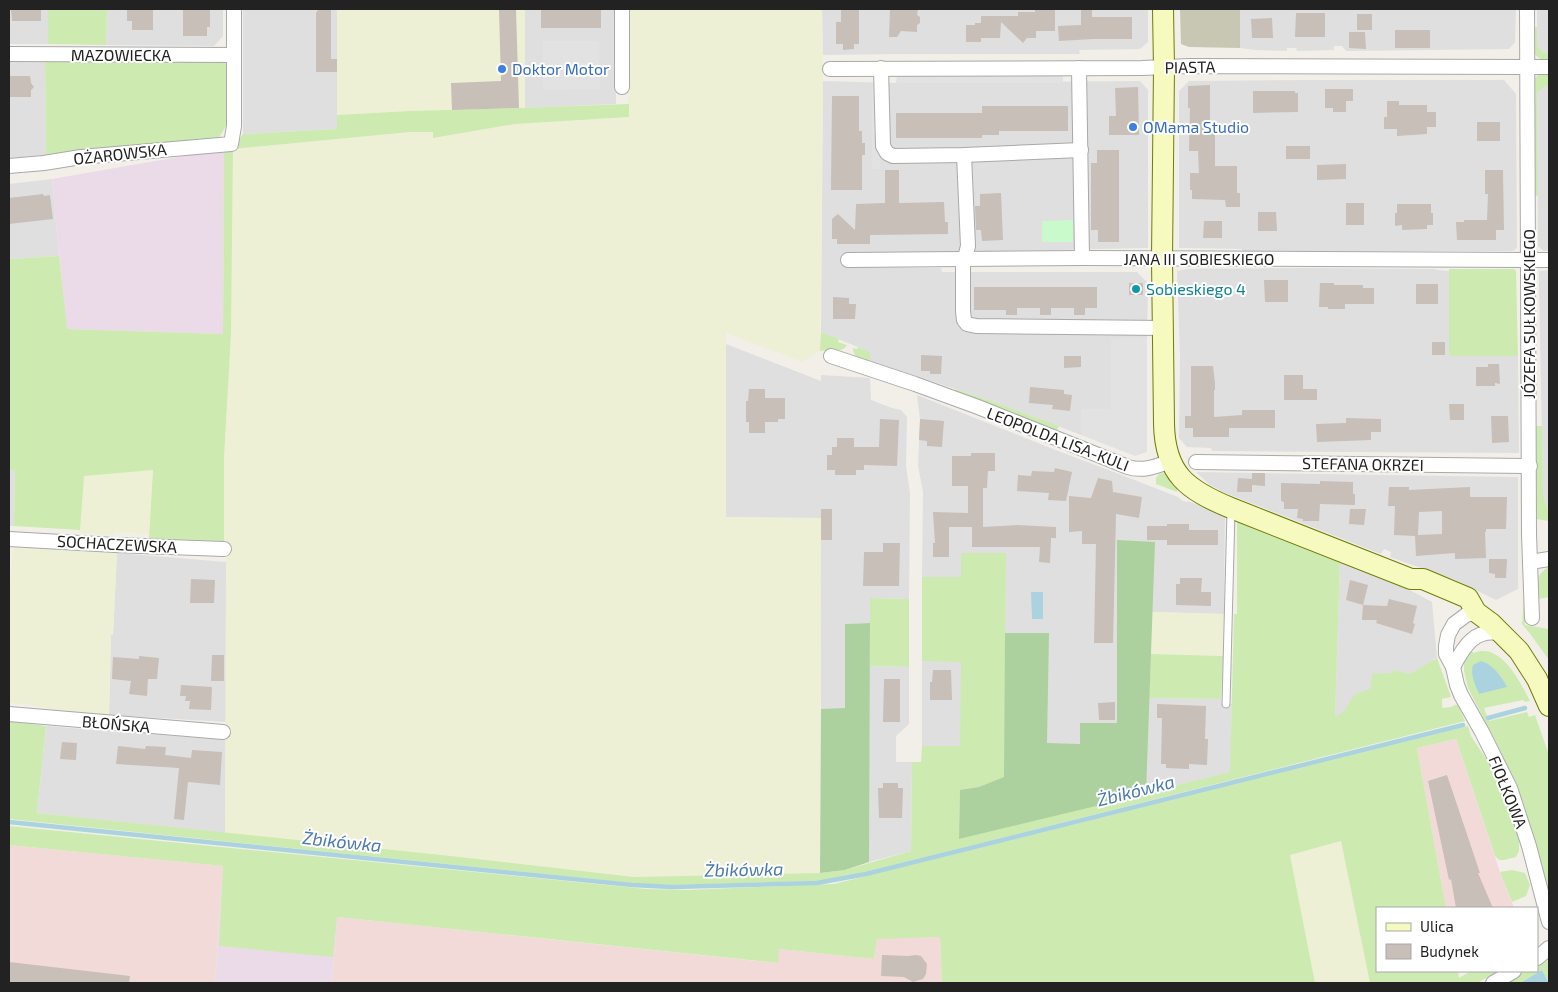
<svg xmlns="http://www.w3.org/2000/svg" width="1558" height="992" font-family="'Exo 2',sans-serif">
  <rect width="100%" height="100%" fill="#f2efe9"/>
  <g fill="#e0dfdf">
    <rect x="9" y="9" width="39" height="35"/>
    <polygon points="107,9 223,9 223,36 214,46 106,45"/>
    <polygon points="243,9 337,9 337,129 243,134"/>
    <polygon points="525,9 615,9 616,104 525,108"/>
    <polygon points="822,9 1148,9 1148,42 1140,49 1079,50 1080,54 902,54 823,55"/>
    <polygon points="1240,9 1516,9 1515,42 1509,49 1346,51 1342,46 1334,46 1334,50 1297,51 1296,48 1287,48 1287,51 1255,50 1240,48"/>
    <polygon points="1537,9 1549,9 1549,53 1544,53 1537,45"/>
    <polygon points="9,60 45,60 46,155 9,158"/>
    <polygon points="1311,80 1504,80 1516,94 1517,248 1513,251 1242,251 1242,249 1179,248 1179,91 1189,81"/>
    <polygon points="823,81 896,83 1140,81 1148,90 1148,248 957,252 847,253 847,267 941,268 942,272 1137,272 1148,283 1147,338 1112,339 1111,409 1081,409 1081,435 995,402 870,361 870,352 821,332"/>
    <polygon points="1545,86 1549,86 1549,249 1548,251 1544,251 1538,246 1537,93"/>
    <polygon points="52,179 59,256 9,259 9,184"/>
    <polygon points="1310,268 1434,269 1437,270 1449,271 1449,356 1518,356 1519,453 1212,451 1211,448 1187,447 1179,438 1180,357 1177,271 1187,269"/>
    <polygon points="1549,270 1549,515 1543,494 1539,284 1539,271"/>
    <polygon points="726,344 821,381 821,375 870,378 871,400 892,408 901,410 907,417 906,466 910,493 909,599 870,598 870,623 845,624 845,709 821,709 820,518 726,517"/>
    <polygon points="917,395 1053,449 1119,474 1178,497 1183,501 1187,502 1188,501 1225,516 1224,614 1152,612 1149,698 1221,699 1221,704 1232,704 1231,772 959,839 960,746 922,746 922,661 961,661 961,577 922,577 923,492 918,466 920,420"/>
    <polygon points="9,469 15,470 14,526 9,526"/>
    <polygon points="1196,472 1518,477 1518,589 1496,600 1455,580 1390,557 1391,552 1384,549 1381,554 1223,492 1210,485"/>
    <polygon points="117,553 226,562 226,722 109,715 111,635 113,634"/>
    <polygon points="1340,560 1376,575 1377,577 1406,588 1432,602 1437,658 1433,659 1441,688 1443,718 1334,746"/>
    <polygon points="869,666 909,667 909,724 896,736 896,762 912,762 911,851 869,862"/>
    <polygon points="46,726 226,740 225,834 37,813"/>
  </g>
  <g fill="#f2dad9">
    <polygon points="1456,739 1500,872 1514,908 1446,908 1417,748"/>
    <polygon points="9,845 223,866 215,983 9,983"/>
    <polygon points="337,917 777,963 779,949 874,959 877,938 940,937 942,983 332,983"/>
  </g>
  <g fill="#ebdbe8">
    <polygon points="224,149 223,334 66,329 52,179"/>
    <polygon points="223,866 341,867 332,983 215,983"/>
  </g>
  <polygon fill="#c7c7b4" points="1180,9 1240,9 1240,48 1189,47 1181,44"/>
  <g fill="#eef0d5">
    <polygon points="337,9 525,9 525,108 410,111 337,115"/>
    <polygon points="629,9 822,9 823,81 820,351 802,362 726,333 726,517 821,518 820,873 634,877 451,856 225,834 226,562 224,541 224,458 231,334 233,149 410,132 433,132 434,138 515,124 628,117"/>
    <polygon points="153,470 149,534 114,532 114,535 79,533 83,475"/>
    <polygon points="13,547 117,553 113,635 111,635 109,715 56,710 26,704 9,703 9,597"/>
    <polygon points="1152,612 1224,614 1223,656 1151,654"/>
    <polygon points="1341,841 1370,983 1315,983 1290,855"/>
  </g>
  <g fill="#cdebb0">
    <polygon points="48,9 107,9 106,45 48,44"/>
    <path d="M1533,27H1537V45L1544,53H1549V60C1542,60 1537,59 1534,52Z"/>
    <path d="M45,58L221,60L229,66C229,89 235,118 219,137L46,155Z"/>
    <polygon points="1540,73 1549,73 1549,86 1545,86 1537,93 1538,196 1535,195 1534,82 1535,78"/>
    <polygon points="629,104 629,117 515,124 433,138 433,132 410,132 233,149 231,334 224,458 224,541 149,538 153,470 84,476 80,530 14,526 15,471 9,469 9,259 59,256 67,329 223,334 224,149 233,149 243,134 337,129 337,115 410,111 519,108"/>
    <polygon points="1449,269 1514,269 1516,271 1518,356 1449,356"/>
    <path d="M821,332L839,339L838,342L847,345C841,354 830,350 820,351Z"/>
    <path d="M858,347L870,352V360L872,361L870,364C861,360 853,358 853,348L857,349Z"/>
    <polygon points="955,389 995,402 1059,426 1056,433 955,392"/>
    <polygon points="1536,426 1542,426 1543,494 1549,515 1549,521 1536,519"/>
    <polygon points="1163,473 1167,474 1177,485 1177,492 1156,484 1156,478 1159,474"/>
    <polygon points="1237,521 1340,560 1335,718 1344,711 1354,695 1370,689 1372,674 1392,673 1393,670 1410,674 1437,658 1451,697 1442,699 1442,708 1451,707 1455,705 1458,705 1465,721 846,877 819,881 671,885 641,884 9,819 9,721 46,726 37,813 451,856 634,877 820,873 845,870 911,851 912,762 921,762 922,746 960,746 961,662 922,661 922,577 961,577 961,553 1006,553 1004,777 979,787 960,790 959,839 1230,772 1234,614 1237,614"/>
    <path d="M1549,567V597L1538,599C1537,584 1534,575 1549,567Z"/>
    <polygon points="870,598 909,599 909,667 870,666"/>
    <polygon points="1524,598 1525,625 1549,629 1549,660 1531,635 1522,624"/>
    <path d="M1470,650L1474,653C1501,642 1520,682 1530,701L1525,702L1523,700L1484,708L1489,721L1527,712L1529,717L1535,715L1549,755V891L1523,802L1500,750L1468,688L1464,671V663Z"/>
    <polygon points="1151,654 1223,656 1221,699 1149,698"/>
    <polygon points="1468,726 1471,736 1492,768 1519,836 1519,851 1516,857 1504,860 1499,860 1495,856 1456,739 1417,748 1446,908 1377,908 1377,971 1458,971 1459,978 1471,971 1499,971 1477,983 1370,983 1341,841 1290,855 1315,983 942,983 940,937 877,939 874,959 779,949 778,963 337,917 333,957 219,946 223,866 9,845 9,826 646,889 687,890 834,884"/>
    <polygon points="1512,870 1525,873 1530,885 1526,896 1512,902 1500,872"/>
    <polygon points="1549,960 1549,982 1542,970 1520,983 1503,983 1525,971 1537,971 1537,965"/>
  </g>
  <g fill="#add19e">
    <polygon points="1117,540 1155,542 1146,794 959,839 960,790 979,787 1004,777 1005,633 1049,633 1047,743 1080,744 1080,723 1117,723"/>
    <polygon points="870,623 869,862 845,870 820,873 821,709 845,708 845,624"/>
  </g>
  <polygon fill="#c8facc" points="1073,220 1073,242 1042,242 1042,221"/>
  <g fill="#e2e2e2">
    <polygon points="543,41 599,41 600,89 543,90"/>
    <polygon points="1063,73 1063,83 896,83 897,74"/>
    <polygon points="872,83 879,83 880,169 872,169"/>
    <polygon points="1132,338 1147,338 1147,452 1135,456 1081,435 1081,409 1111,409 1111,339"/>
  </g>
  <g fill="#aad3df">
    <polygon points="1031,592 1043,592 1043,619 1032,619"/>
    <path d="M1481,661C1493,664 1502,677 1507,687L1479,694C1475,684 1470,675 1473,665Z"/>
    <polygon points="1542,970 1549,983 1520,983"/>
  </g>
  <g fill="none" stroke-linecap="round" stroke-linejoin="round">
    <g stroke="#aad3df" stroke-width="4.5">
      <polyline points="1488,718 1525,708"/>
      <polyline points="9,822 632,885 672,887 817,883 866,874 1463,725"/>
    </g>
  </g>
  <g fill="#c7bfb8" fill-rule="evenodd">
    <polygon points="11,9 41,9 41,21 12,21"/>
    <polygon points="127,9 153,9 153,30 132,30 132,21 127,21"/>
    <polygon points="183,9 207,9 207,10 210,10 210,27 207,27 207,36 183,36"/>
    <polygon points="499,9 516,9 519,108 452,110 451,83 501,81"/>
    <rect x="541" y="9" width="60" height="19"/>
    <polygon points="841,9 859,9 859,44 854,44 854,49 843,50 843,44 836,44 836,22 841,22"/>
    <polygon points="890,9 918,9 917,15 920,17 920,23 917,25 917,32 901,31 897,37 889,37"/>
    <polygon points="1035,9 1055,9 1055,31 1036,31 1036,38 1027,38 1023,43 1001,22 1000,38 981,38 981,42 966,42 966,25 975,25 975,23 981,23 981,16 1018,16 1018,12 1035,12"/>
    <polygon points="1081,9 1092,9 1092,17 1132,17 1132,39 1093,39 1059,41 1058,26 1081,25"/>
    <polygon points="318,10 331,10 331,59 337,59 337,72 316,72 316,13"/>
    <polygon points="1296,13 1325,13 1325,37 1295,37"/>
    <rect x="1357" y="14" width="15" height="16"/>
    <polygon points="1272,18 1273,38 1252,38 1251,19"/>
    <rect x="1395" y="30" width="35" height="18"/>
    <polygon points="1349,32 1365,32 1366,49 1349,48"/>
    <polygon points="9,76 30,76 31,83 34,87 31,90 31,97 9,97"/>
    <polygon points="1210,85 1210,132 1215,132 1215,166 1237,166 1237,193 1240,193 1240,207 1226,207 1225,200 1192,199 1192,190 1190,190 1190,173 1199,173 1198,151 1189,151 1190,108 1188,108 1188,86"/>
    <polygon points="1138,87 1139,135 1109,135 1109,116 1116,116 1115,88"/>
    <polygon points="1325,89 1353,89 1353,101 1346,101 1346,112 1333,112 1333,108 1325,108"/>
    <polygon points="1253,91 1295,91 1295,93 1298,93 1298,112 1253,113"/>
    <polygon points="832,96 859,96 859,131 862,131 862,143 865,143 865,155 862,155 862,190 831,190"/>
    <polygon points="1387,101 1399,101 1399,105 1427,105 1427,112 1436,112 1436,127 1427,127 1427,134 1397,136 1397,129 1384,129 1384,117 1387,117"/>
    <polygon points="982,106 1068,106 1068,131 999,131 999,135 982,135 982,138 896,138 896,113 982,113"/>
    <rect x="1477" y="122" width="23" height="19"/>
    <rect x="1286" y="146" width="24" height="13"/>
    <polygon points="1097,150 1119,150 1119,242 1098,242 1098,230 1091,230 1091,163 1097,163"/>
    <polygon points="1346,164 1346,179 1317,180 1317,165"/>
    <polygon points="885,170 899,170 899,203 944,202 945,222 948,222 948,234 870,235 870,244 837,244 837,239 832,239 832,219 838,214 855,230 856,204 885,203"/>
    <polygon points="1485,170 1503,170 1504,230 1496,230 1496,240 1457,240 1456,222 1464,222 1464,220 1487,220 1488,194 1485,194"/>
    <polygon points="1001,193 1003,240 982,241 981,230 976,230 975,206 980,206 980,194"/>
    <polygon points="43,194 44,196 50,195 53,219 9,224 9,198"/>
    <rect x="1346" y="203" width="18" height="22"/>
    <polygon points="1397,204 1431,204 1431,213 1433,213 1433,225 1427,225 1427,229 1402,230 1402,225 1395,226 1395,213 1397,213"/>
    <polygon points="1258,212 1276,212 1277,231 1258,231"/>
    <polygon points="1204,221 1222,221 1222,238 1203,238"/>
    <polygon points="1264,280 1288,280 1288,302 1265,302"/>
    <rect x="1129" y="283" width="14" height="12"/>
    <polygon points="1320,283 1334,283 1334,285 1363,285 1363,288 1374,288 1374,304 1345,304 1345,309 1328,309 1328,307 1319,307"/>
    <rect x="1416" y="284" width="22" height="20"/>
    <polygon points="974,287 1097,287 1097,308 1085,308 1085,315 1074,315 1074,308 1051,308 1051,315 1040,315 1040,308 1017,308 1017,315 1006,315 1006,310 974,310"/>
    <polygon points="833,297 849,298 849,304 856,304 855,319 833,319"/>
    <rect x="1432" y="342" width="13" height="13"/>
    <polygon points="921,355 942,356 941,374 930,374 930,371 921,371"/>
    <polygon points="1064,356 1081,356 1081,367 1064,368"/>
    <polygon points="1488,364 1499,364 1500,384 1495,383 1495,386 1476,386 1476,367 1488,367"/>
    <polygon points="1191,366 1213,366 1215,383 1215,390 1214,390 1214,417 1242,415 1242,410 1275,410 1275,428 1229,428 1229,437 1193,437 1193,428 1185,428 1185,416 1191,416"/>
    <polygon points="1284,375 1303,375 1303,389 1317,389 1317,400 1284,400"/>
    <polygon points="1030,387 1064,390 1064,394 1072,395 1070,411 1052,409 1053,405 1029,403"/>
    <polygon points="749,389 765,389 765,398 785,398 785,419 778,419 778,422 765,422 765,433 749,433 749,422 746,422 746,401 748,401"/>
    <polygon points="1449,404 1464,404 1464,420 1450,420"/>
    <polygon points="1491,416 1508,416 1509,442 1492,443"/>
    <polygon points="1346,418 1381,419 1381,432 1371,432 1371,440 1317,442 1316,424 1346,423"/>
    <polygon points="880,419 899,420 897,466 864,465 864,470 856,470 856,475 835,475 835,470 827,470 827,455 832,455 832,447 837,447 837,438 854,438 854,447 879,447"/>
    <polygon points="920,419 944,421 942,447 927,446 927,441 919,440"/>
    <polygon points="971,453 995,453 995,471 988,471 987,488 983,488 983,527 1018,525 1056,527 1056,538 1051,538 1050,563 1039,562 1040,547 972,547 972,527 949,527 949,557 933,557 933,543 935,543 933,512 968,513 968,486 952,486 952,456 971,456"/>
    <polygon points="1055,468 1072,472 1066,501 1048,500 1049,493 1017,491 1018,475 1031,476 1032,471 1054,472"/>
    <polygon points="1252,473 1265,473 1265,486 1252,485 1252,492 1237,492 1238,478 1252,479"/>
    <polygon points="1098,478 1112,481 1113,492 1142,497 1139,518 1116,514 1113,643 1094,643 1096,544 1082,544 1082,531 1069,532 1069,496 1091,498"/>
    <polygon points="1320,481 1353,482 1353,494 1355,494 1355,505 1320,504 1319,521 1303,521 1303,519 1297,518 1298,509 1284,509 1284,502 1281,501 1281,483 1320,484"/>
    <path d="M1389,487H1409V490L1470,487V497H1507L1506,529H1486V532H1485L1486,558L1455,559V553L1416,556L1415,536L1394,535L1395,506H1388ZM1442,511V534L1418,535L1419,512Z"/>
    <rect x="821" y="509" width="11" height="31"/>
    <polygon points="1350,509 1366,509 1364,525 1349,524"/>
    <polygon points="1167,524 1189,524 1189,530 1218,530 1218,545 1167,545 1167,540 1147,540 1147,526 1167,526"/>
    <polygon points="883,543 900,543 899,586 863,586 864,552 883,552"/>
    <polygon points="1489,559 1507,559 1506,578 1495,578 1495,574 1489,573"/>
    <polygon points="1180,578 1202,578 1201,592 1211,592 1211,606 1176,605 1176,584 1180,584"/>
    <polygon points="191,579 215,580 214,603 190,603"/>
    <polygon points="1350,580 1368,585 1363,605 1346,600"/>
    <polygon points="1389,599 1417,606 1413,623 1415,624 1412,634 1376,623 1377,620 1362,620 1363,605 1387,606"/>
    <polygon points="212,655 224,655 224,681 211,681"/>
    <polygon points="139,656 159,658 157,679 148,679 147,696 129,694 131,681 112,679 113,657 139,659"/>
    <polygon points="933,670 951,670 952,700 930,700 930,682 932,682"/>
    <polygon points="884,679 900,679 900,722 883,722"/>
    <polygon points="181,685 212,687 211,710 189,709 190,701 185,701 186,696 180,696"/>
    <polygon points="1115,702 1115,720 1099,720 1098,703"/>
    <polygon points="1157,704 1206,706 1205,739 1208,739 1207,765 1189,764 1189,769 1166,768 1166,764 1161,764 1162,718 1157,718"/>
    <polygon points="62,742 77,743 76,760 60,759"/>
    <polygon points="118,746 145,749 146,746 166,747 165,755 191,758 192,750 222,752 220,785 188,782 184,820 174,819 179,768 116,764"/>
    <polygon points="1447,775 1480,873 1478,873 1493,908 1456,908 1451,879 1449,880 1428,781"/>
    <polygon points="883,783 898,783 898,788 903,788 902,818 879,818 878,788 883,788"/>
    <polygon points="882,955 908,956 916,955 921,956 927,964 926,974 923,979 913,982 904,977 881,976"/>
    <polygon points="9,962 130,976 129,983 9,983"/>
  </g>
  <g fill="none" stroke-linecap="round" stroke-linejoin="round">
    <g stroke="#a9a9a9" stroke-width="9">
      <polyline id="lane" points="1226,704 1231,511"/>
    </g>
    <g stroke="#a9a9a9" stroke-width="16">
      <g id="street">
        <polyline points="1527,9 1529,534 1532,618"/>
        <polyline points="9,54 234,55"/>
        <polyline points="881,68 883,146 887,153 893,156 964,155 1081,150"/>
        <polyline points="1079,68 1082,258"/>
        <polyline points="830,69 1142,68 1190,66 1549,67"/>
        <polyline points="622,87 622,9"/>
        <polyline points="964,155 968,246 963,266 963,311 964,320 967,324 976,326 1164,328"/>
        <polyline points="9,166 44,163 81,157 231,144 234,126 234,9"/>
        <polyline points="848,260 1082,258 1549,260"/>
        <path d="M831,356L915,384L978,407L1128,467C1143,472 1157,466 1171,461"/>
        <polyline points="1196,462 1530,466"/>
        <polyline points="9,539 115,545 224,549"/>
        <polyline points="1530,562 1549,559"/>
        <polyline points="1476,612 1466,615 1454,624 1448,635 1446,646 1446,654 1453,667 1457,685 1461,695 1482,732 1510,788 1529,846 1549,922"/>
        <path d="M1453,667C1464,646 1475,627 1503,634"/>
        <polyline points="9,714 223,732"/>
        <polyline points="1537,958 1549,948"/>
        <polyline points="1493,983 1514,971"/>
      </g>
    </g>
    <g stroke="#707d05" stroke-width="22">
      <path id="secondary" d="M1163,9L1164,68L1162,259L1164,424C1165,474 1187,490 1231,508L1411,579H1423L1468,598L1476,612L1491,623L1519,651L1537,679L1549,706"/>
    </g>
    <use href="#lane" stroke="#fff" stroke-width="7"/>
    <use href="#street" stroke="#fff" stroke-width="14"/>
    <use href="#secondary" stroke="#f7fabf" stroke-width="20"/>
  </g>
  <g fill="#3f7fe0" stroke="#fff" stroke-width="2">
    <circle cx="502" cy="69" r="5"/>
    <circle cx="1133" cy="127" r="5"/>
  </g>
  <circle fill="#0f9aa8" stroke="#fff" stroke-width="2" cx="1136" cy="289" r="5"/>
  <g text-anchor="middle" stroke-width="4" stroke-linejoin="round" paint-order="stroke">
    <g font-size="16" fill="#222" stroke="#fff">
      <text x="121" y="61">MAZOWIECKA</text>
      <text transform="translate(1190 67) rotate(-1)" y="6">PIASTA</text>
      <text transform="translate(120 154) rotate(-6)" y="6">OŻAROWSKA</text>
      <text x="1199" y="265">JANA III SOBIESKIEGO</text>
      <text transform="translate(1529 314) rotate(-90)" y="6">JÓZEFA SUŁKOWSKIEGO</text>
      <text transform="translate(1058 439) rotate(21)" y="6">LEOPOLDA LISA-KULI</text>
      <text transform="translate(1363 464) rotate(1)" y="6">STEFANA OKRZEI</text>
      <text transform="translate(117 544) rotate(3)" y="6">SOCHACZEWSKA</text>
      <text transform="translate(116 724) rotate(5)" y="6">BŁOŃSKA</text>
      <text transform="translate(1508 792) rotate(68)" y="6">FIOŁKOWA</text>
    </g>
    <g font-size="16" fill="#366cbe" stroke="#fff" text-anchor="start">
      <text x="512" y="75">Doktor Motor</text>
      <text x="1143" y="133">OMama Studio</text>
    </g>
    <g font-size="16" fill="#0d838f" stroke="#fff" text-anchor="start">
      <text x="1146" y="295">Sobieskiego 4</text>
    </g>
    <g font-size="18" font-style="italic" fill="#4a7aab" stroke="#fff">
      <text transform="translate(1136 791) rotate(-14)" y="6">Żbikówka</text>
      <text transform="translate(342 842) rotate(6)" y="6">Żbikówka</text>
      <text transform="translate(744 870) rotate(-1)" y="6">Żbikówka</text>
    </g>
  </g>
  <rect width="1558" height="992" fill="none" stroke="#222222" stroke-width="20"/>
  <rect x="1376" y="907" width="162" height="65" fill="#ffffff" stroke="#a7a7a7"/>
  <rect x="1386" y="923" width="25" height="8" fill="#f7fabf" stroke="#a7a7a7"/>
  <text x="1420" y="932" font-size="15" fill="#222222">Ulica</text>
  <rect x="1386" y="944" width="25" height="15" fill="#c7bfb8" stroke="#a7a7a7"/>
  <text x="1420" y="957" font-size="15" fill="#222222">Budynek</text>
</svg>
